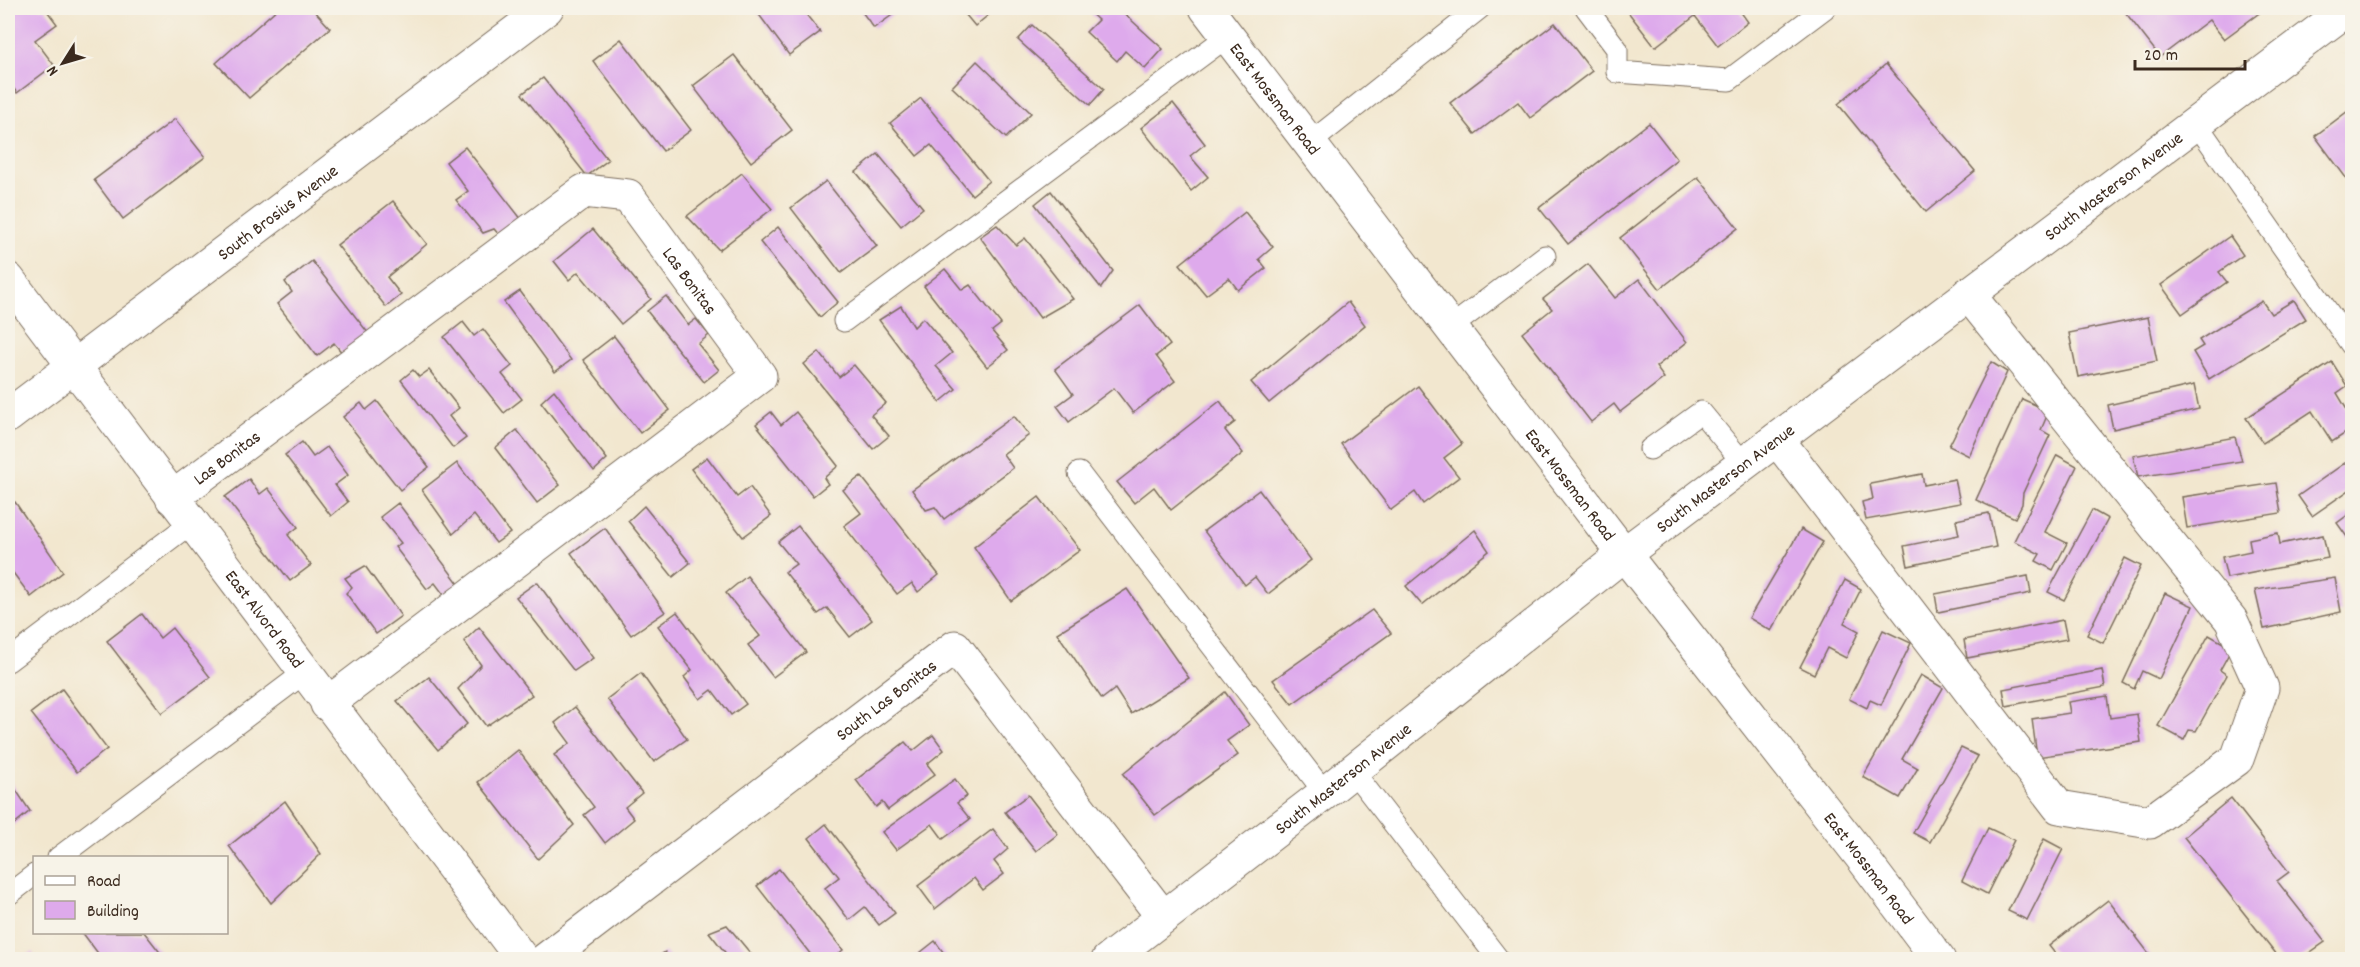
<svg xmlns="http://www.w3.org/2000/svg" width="2360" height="967" font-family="Dekko,sans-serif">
  <rect width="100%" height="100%" fill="#f7f3e8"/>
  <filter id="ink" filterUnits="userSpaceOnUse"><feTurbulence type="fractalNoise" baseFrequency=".0167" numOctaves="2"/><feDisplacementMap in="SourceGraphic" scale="12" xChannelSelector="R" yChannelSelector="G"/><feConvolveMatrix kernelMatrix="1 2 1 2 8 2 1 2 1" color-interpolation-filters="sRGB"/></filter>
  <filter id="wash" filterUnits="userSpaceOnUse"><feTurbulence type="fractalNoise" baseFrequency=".008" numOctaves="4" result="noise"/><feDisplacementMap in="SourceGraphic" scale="24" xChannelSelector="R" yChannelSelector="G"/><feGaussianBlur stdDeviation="1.35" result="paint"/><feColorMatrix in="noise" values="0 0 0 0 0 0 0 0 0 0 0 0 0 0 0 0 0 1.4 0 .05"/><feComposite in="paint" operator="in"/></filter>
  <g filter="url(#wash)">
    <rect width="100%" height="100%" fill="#f2e7cf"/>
    <g id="blocks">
      <g fill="#deaaec">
        <polygon points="8,8 45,8 57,24 35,40 54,65 17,93 8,81"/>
        <polygon points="278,8 312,8 330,28 249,98 216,63"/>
        <polygon points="754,8 801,8 820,32 789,55"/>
        <polygon points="859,8 902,8 874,28"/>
        <polygon points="960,8 997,8 975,26"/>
        <polygon points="1085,8 1118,8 1163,49 1145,69 1125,51 1117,61 1086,32 1098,20"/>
        <polygon points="1625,8 1738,8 1748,22 1718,46 1695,16 1655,47"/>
        <polygon points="2122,8 2266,8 2224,39 2209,20 2160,57"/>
        <polygon points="1555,23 1592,71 1530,118 1518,102 1475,134 1450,103"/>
        <polygon points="1032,25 1104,89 1090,105 1018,40"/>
        <polygon points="621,39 691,130 663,151 593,61"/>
        <polygon points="734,55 792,130 751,162 693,86"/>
        <polygon points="977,61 1031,113 1006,138 952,87"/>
        <polygon points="1886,64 1975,171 1926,212 1838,104"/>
        <polygon points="543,78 608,160 587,176 522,94"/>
        <polygon points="921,98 989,181 972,195 931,145 917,156 890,123"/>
        <polygon points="1173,103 1205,144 1190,156 1208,177 1191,191 1141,128"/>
        <polygon points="2352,108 2352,186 2315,136"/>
        <polygon points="175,119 205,157 123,219 94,180"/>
        <polygon points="1649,123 1677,159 1568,244 1539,208"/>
        <polygon points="465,147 522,220 501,237 494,229 483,233 456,200 468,191 446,162"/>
        <polygon points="878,154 923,208 901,226 856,172"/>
        <polygon points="742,173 772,209 719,250 687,216"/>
        <polygon points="1698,177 1738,228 1660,289 1620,238"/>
        <polygon points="826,181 877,246 841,273 791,208"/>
        <polygon points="1051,191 1113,271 1101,288 1035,204"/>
        <polygon points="393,201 427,244 387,277 401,295 386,307 337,245"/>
        <polygon points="1245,212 1273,247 1259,259 1266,268 1238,290 1229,278 1206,295 1180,264"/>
        <polygon points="997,225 1016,245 1025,238 1073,299 1040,318 980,237"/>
        <polygon points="778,227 838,302 820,317 760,242"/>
        <polygon points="593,229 651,299 621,324 578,272 569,280 554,261"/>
        <polygon points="2230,236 2243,255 2219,272 2227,282 2182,314 2161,285"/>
        <polygon points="312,261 369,334 343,354 334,343 317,356 277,304 292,292 285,282"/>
        <polygon points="1588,264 1615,298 1639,279 1687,342 1656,367 1664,378 1620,412 1614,404 1591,422 1522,333 1552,309 1543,299"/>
        <polygon points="945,269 962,290 970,285 1001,324 992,331 1008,350 987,367 924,286"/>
        <polygon points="520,291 571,360 555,372 504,302"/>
        <polygon points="666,296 688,325 696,319 709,335 698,344 719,370 704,382 647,311"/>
        <polygon points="2294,300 2306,319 2209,379 2193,352 2203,346 2199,340 2262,301 2271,314"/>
        <polygon points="1348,302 1365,325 1269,403 1251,382"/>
        <polygon points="1140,305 1170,345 1156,356 1175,381 1133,413 1114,388 1069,422 1057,406 1073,394 1055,369"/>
        <polygon points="901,306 914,327 923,318 952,353 936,366 956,389 940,402 879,320"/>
        <polygon points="2148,317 2157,361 2078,377 2069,333"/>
        <polygon points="463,322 474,336 483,329 512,366 502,374 522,399 504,413 444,337"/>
        <polygon points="614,336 670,410 640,433 583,360"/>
        <polygon points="819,352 839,377 854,365 886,403 871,415 889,436 873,449 804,364"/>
        <polygon points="1991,362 2007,372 1969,456 1949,446"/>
        <polygon points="2332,362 2347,386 2337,393 2352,418 2352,429 2332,442 2312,411 2263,443 2246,418"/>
        <polygon points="413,370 419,377 429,370 459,408 449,416 466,438 453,448 401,380"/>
        <polygon points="2194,385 2199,409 2113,429 2108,405"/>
        <polygon points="1418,386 1462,444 1444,458 1459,477 1423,504 1415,492 1391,510 1341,444"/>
        <polygon points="554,390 607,459 594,471 541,402"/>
        <polygon points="2022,399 2049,411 2041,430 2050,435 2023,493 2022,504 2015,518 1976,500"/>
        <polygon points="377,401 429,467 400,490 343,417 361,403 366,410"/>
        <polygon points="1220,401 1235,422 1225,430 1243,453 1171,510 1154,487 1134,503 1117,482"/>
        <polygon points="771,412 781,425 796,412 838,466 824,478 828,484 813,496 756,424"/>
        <polygon points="1014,416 1029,435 1003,454 1013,468 944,519 935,507 926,510 912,490"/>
        <polygon points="517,430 560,485 537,503 495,448"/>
        <polygon points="2235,437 2242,461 2138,477 2133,456"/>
        <polygon points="302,442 313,457 327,447 348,475 335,485 348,502 331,516 285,455"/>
        <polygon points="2057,455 2077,466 2045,532 2067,543 2053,570 2036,561 2040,554 2014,541"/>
        <polygon points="707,457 737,497 750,487 771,516 743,537 691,469"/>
        <polygon points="2352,458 2352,488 2312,516 2298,496"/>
        <polygon points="457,463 510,533 496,543 474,515 453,534 422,490"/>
        <polygon points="1922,474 1924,485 1955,479 1960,503 1866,520 1862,502 1873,499 1870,484"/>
        <polygon points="861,476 939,575 918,592 912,583 897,594 844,526 861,513 843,490"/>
        <polygon points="249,479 260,494 268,488 298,527 288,535 311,565 290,581 225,497"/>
        <polygon points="2276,483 2281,513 2187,528 2182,497"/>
        <polygon points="1259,490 1311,560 1268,594 1255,577 1245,585 1204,531"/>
        <polygon points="1039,497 1080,550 1011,601 974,547"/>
        <polygon points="15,502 63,572 31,597 8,566 8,507"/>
        <polygon points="398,503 459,584 444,595 435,583 427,589 395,547 401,543 380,517"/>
        <polygon points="644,506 690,563 673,577 628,521"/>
        <polygon points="2092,510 2108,519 2064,600 2048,592"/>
        <polygon points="2352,512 2352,544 2337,523"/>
        <polygon points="1989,513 1996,547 1908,566 1904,546 1959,535 1956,520"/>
        <polygon points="798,526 872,620 850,637 827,608 818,614 785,572 796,564 778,542"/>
        <polygon points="605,528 665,612 631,635 571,553"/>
        <polygon points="1801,529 1823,542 1771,631 1749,618"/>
        <polygon points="1475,530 1489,551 1422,605 1406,586"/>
        <polygon points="2278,533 2280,544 2323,535 2328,558 2227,578 2222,557 2251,551 2249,539"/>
        <polygon points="2125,558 2141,566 2103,643 2087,635"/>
        <polygon points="365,566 401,616 376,634 346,593 352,587 345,578"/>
        <polygon points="747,576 806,652 773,677 748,645 760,636 726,593"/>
        <polygon points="2028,576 2031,593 1938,612 1935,594"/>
        <polygon points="2335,578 2341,612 2264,629 2255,590"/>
        <polygon points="1845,580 1861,589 1844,623 1859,631 1846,658 1827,648 1814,674 1800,667"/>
        <polygon points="537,582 593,658 574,671 516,597"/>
        <polygon points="1127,589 1189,678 1131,714 1115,689 1102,699 1057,633"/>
        <polygon points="2165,593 2193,606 2159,679 2142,671 2134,689 2123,683"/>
        <polygon points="1372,610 1391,633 1292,704 1273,680"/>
        <polygon points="677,612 746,704 731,715 712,690 700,699 684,677 692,670 658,626"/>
        <polygon points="142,614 160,638 172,628 210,677 162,713 107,641"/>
        <polygon points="2063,620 2067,639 1967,658 1964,640"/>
        <polygon points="479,627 532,695 486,726 458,689 481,665 464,641"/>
        <polygon points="1883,630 1911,643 1881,705 1870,700 1867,708 1849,699"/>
        <polygon points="2209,635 2232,648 2220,670 2227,675 2196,731 2189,730 2184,740 2158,726"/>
        <polygon points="2102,670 2105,687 2006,706 2003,689"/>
        <polygon points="641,673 687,739 654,762 607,699"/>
        <polygon points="1921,675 1943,688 1902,759 1918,768 1900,798 1863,777"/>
        <polygon points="429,677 467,724 438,750 397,701"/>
        <polygon points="62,689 107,749 77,772 31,713"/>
        <polygon points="1225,692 1249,725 1227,741 1238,755 1155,815 1123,774"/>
        <polygon points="2107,696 2110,718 2137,714 2141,742 2037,757 2032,719 2070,713 2068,702"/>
        <polygon points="575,707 642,793 625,807 634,819 605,843 584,815 594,807 554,755 570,743 555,723"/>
        <polygon points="933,735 944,750 927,764 935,774 888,810 882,802 876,807 856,780 905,742 913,751"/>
        <polygon points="1961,748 1978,756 1930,842 1913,833"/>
        <polygon points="518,750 574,825 538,859 478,782"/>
        <polygon points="8,778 30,811 8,829"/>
        <polygon points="955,779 967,796 957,803 970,819 943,839 932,824 896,850 882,832"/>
        <polygon points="1028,795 1058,834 1036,851 1005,812"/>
        <polygon points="2231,798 2289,872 2277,881 2325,942 2299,960 2281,960 2184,837"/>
        <polygon points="285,801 321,854 271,903 229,846"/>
        <polygon points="826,824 895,913 879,925 865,907 849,920 825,888 839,877 809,838"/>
        <polygon points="1988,828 2014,840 1987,894 1962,881"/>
        <polygon points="993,829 1008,849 994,861 1004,874 983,890 974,878 935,909 918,886"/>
        <polygon points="2044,839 2063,849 2027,920 2008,911"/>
        <polygon points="779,869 843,950 831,960 815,960 757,886"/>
        <polygon points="2108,900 2154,960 2060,960 2049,946"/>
        <polygon points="727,925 756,960 731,960 709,932"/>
        <polygon points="82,932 144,932 166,960 103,960"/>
        <polygon points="935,941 949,960 911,960"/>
        <polygon points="32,952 36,960 19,960"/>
        <polygon points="665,952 671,960 653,960"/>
      </g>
    </g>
  </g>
  <g filter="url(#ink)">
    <use href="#blocks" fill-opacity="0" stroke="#7b6c5c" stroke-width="1.5"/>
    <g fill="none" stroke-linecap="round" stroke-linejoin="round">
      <g stroke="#7b6c5c" stroke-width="23">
        <g id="service">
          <polyline points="1586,8 1617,49 1617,72 1729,80 1825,8"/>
          <polyline points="2196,123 2352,346"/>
          <polyline points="1310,143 1480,8"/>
          <polyline points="844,321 1228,36"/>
          <polyline points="1451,327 1545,256"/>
          <polyline points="1650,449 1701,412 1744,464"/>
          <polyline points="1079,473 1325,793"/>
          <polyline points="8,661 191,523"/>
          <polyline points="1352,770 1499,960"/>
          <polyline points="58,858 304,673"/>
          <polyline points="8,895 34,875"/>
        </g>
      </g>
      <g stroke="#7b6c5c" stroke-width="35">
        <g id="minor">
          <path id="s1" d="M1206,8L1624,554L1860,855L1939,960"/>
          <path id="s2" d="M8,279L523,960"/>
          <path id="s3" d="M8,416L547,8"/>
          <polyline points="1777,439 2059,807 2150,822 2237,759 2262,688 2231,620 1968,294"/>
          <path id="s4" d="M172,498L584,191L628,196L760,376L327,704"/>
          <path id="s5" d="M545,960L955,647L1163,917"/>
          <path id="s6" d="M1108,960L1325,793L1624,554L2349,8"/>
        </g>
      </g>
      <use href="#service" stroke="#fff" stroke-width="21"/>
      <use href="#minor" stroke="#fff" stroke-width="33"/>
    </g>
  </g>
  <g text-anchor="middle" stroke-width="4.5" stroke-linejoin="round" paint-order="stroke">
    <g font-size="18" fill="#3b2a1e" stroke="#f7f3e8">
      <text dy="6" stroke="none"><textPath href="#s1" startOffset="114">East Mossman Road</textPath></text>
      <text dy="6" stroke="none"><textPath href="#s6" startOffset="1269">South Masterson Avenue</textPath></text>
      <text dy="6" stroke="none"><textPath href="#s3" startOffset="338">South Brosius Avenue</textPath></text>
      <text dy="6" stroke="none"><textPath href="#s4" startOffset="663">Las Bonitas</textPath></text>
      <text dy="6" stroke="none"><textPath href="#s4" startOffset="68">Las Bonitas</textPath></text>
      <text dy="6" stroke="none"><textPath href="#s6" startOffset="783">South Masterson Avenue</textPath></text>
      <text dy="6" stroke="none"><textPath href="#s1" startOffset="600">East Mossman Road</textPath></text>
      <text dy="6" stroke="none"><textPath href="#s2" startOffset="426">East Alvord Road</textPath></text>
      <text dy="6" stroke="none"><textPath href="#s5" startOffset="429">South Las Bonitas</textPath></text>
      <text dy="6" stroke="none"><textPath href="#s6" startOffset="297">South Masterson Avenue</textPath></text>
      <text dy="6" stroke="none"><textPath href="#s1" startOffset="1086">East Mossman Road</textPath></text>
    </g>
  </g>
  <rect width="2360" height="967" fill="none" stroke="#f7f3e8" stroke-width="30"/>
  <rect x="33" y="856" width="195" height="78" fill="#f7f3e8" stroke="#aca397" stroke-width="1.5"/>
  <rect x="45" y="876" width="30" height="9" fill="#ffffff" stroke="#aca397" stroke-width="1.5"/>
  <text x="87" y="886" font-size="18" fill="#3b2a1e">Road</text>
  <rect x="45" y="901" width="30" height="18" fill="#deaaec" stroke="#aca397" stroke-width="1.5"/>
  <text x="87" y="916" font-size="18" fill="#3b2a1e">Building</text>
  <g transform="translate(63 63) rotate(233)" stroke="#f7f3e8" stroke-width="4.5" paint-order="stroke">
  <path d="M0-4.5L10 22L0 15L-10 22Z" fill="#3b2a1e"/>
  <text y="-9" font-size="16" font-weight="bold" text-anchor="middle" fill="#3b2a1e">N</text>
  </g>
  <path d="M2135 60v9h110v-9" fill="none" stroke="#3b2a1e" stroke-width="3"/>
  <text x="2144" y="60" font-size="18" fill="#3b2a1e" stroke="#f7f3e8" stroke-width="4.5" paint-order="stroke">20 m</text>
</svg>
